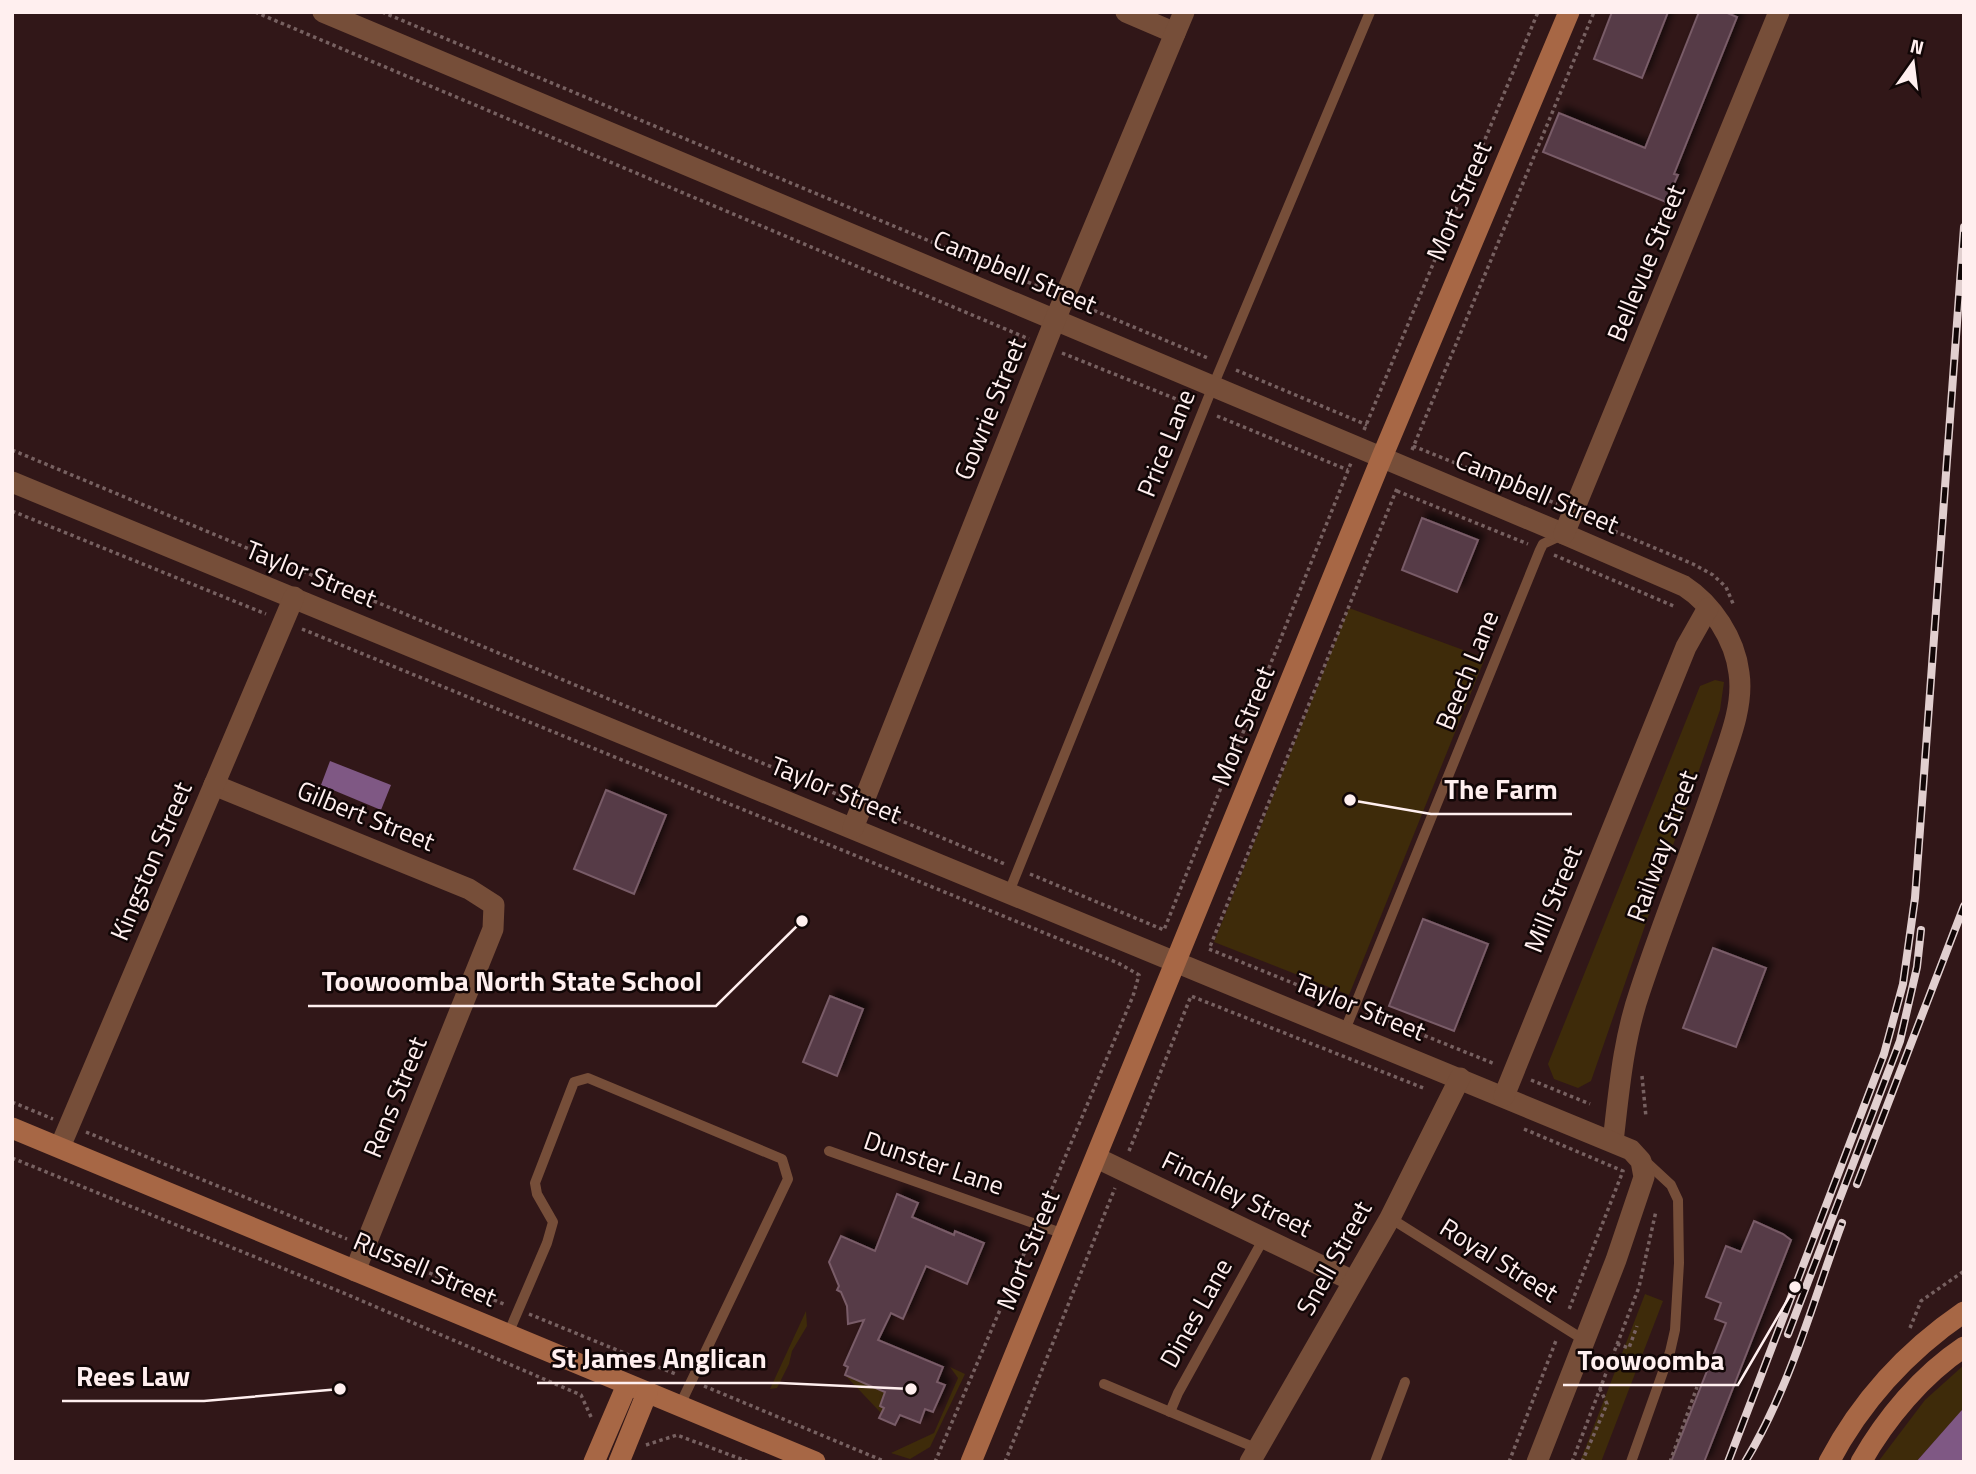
<svg xmlns="http://www.w3.org/2000/svg" width="1976" height="1474" font-family="'Titillium Web',sans-serif">
  <defs>
    <filter id="shadow"><feDropShadow dx="6" dy="-6" stdDeviation="3.5" flood-color="#0009"/></filter>
  </defs>
  <rect width="100%" height="100%" fill="#311718"/>
  <g fill="#3e2b0a">
    <polygon points="1349,608 1485,658 1349,995 1214,942"/>
    <polygon points="1715,680 1724,682 1720,710 1591,1081 1578,1088 1554,1079 1548,1064 1700,686"/>
    <polygon points="1645,1294 1663,1301 1601,1462 1580,1462"/>
    <polygon points="806,1311 807,1326 792,1351 789,1364 777,1388 770,1389"/>
    <polygon points="1964,1365 1964,1408 1916,1462 1878,1462 1925,1400"/>
    <polygon points="950,1367 965,1374 930,1447 910,1459 891,1453 934,1433 958,1378"/>
    <polygon points="845,1375 885,1392 880,1405 884,1408 881,1413"/>
  </g>
  <g fill="#7f5884">
    <polygon points="330,761 391,785 381,810 321,785"/>
    <polygon points="1964,1408 1964,1462 1916,1462 1961,1411"/>
  </g>
  <g fill="#563b47" stroke="#795c68" stroke-width="2" filter="url(#shadow)">
    <polygon points="1612,12 1668,12 1642,78 1594,59"/>
    <polygon points="1699,12 1725,12 1737,17 1674,174 1678,175 1666,202 1543,152 1559,113 1645,148"/>
    <polygon points="1422,518 1478,540 1457,592 1402,570"/>
    <polygon points="606,790 666,815 634,894 574,869"/>
    <polygon points="1423,919 1488,944 1454,1031 1389,1006"/>
    <polygon points="1713,948 1766,968 1736,1047 1683,1028"/>
    <polygon points="830,996 863,1009 837,1076 803,1062"/>
    <polygon points="897,1194 918,1203 912,1217 954,1235 955,1231 984,1243 967,1284 926,1266 903,1319 891,1313 878,1340 943,1367 937,1382 945,1385 933,1412 925,1409 920,1423 900,1415 895,1425 879,1418 884,1408 880,1406 885,1392 845,1375 848,1367 844,1365 864,1320 848,1324 847,1306 841,1292 837,1290 839,1286 829,1262 841,1236 875,1251"/>
    <polygon points="1754,1221 1783,1234 1791,1240 1704,1462 1671,1462 1726,1323 1715,1319 1721,1303 1706,1297 1726,1246 1741,1252"/>
  </g>
  <g fill="none" stroke-linecap="round" stroke-linejoin="round">
    <g stroke="#776161" stroke-width="3.5" stroke-dasharray="3.5 3.5" stroke-linecap="butt">
      <polyline points="255,12 1029,339"/>
      <polyline points="382,12 1049,291"/>
      <polyline points="1081,305 1210,359"/>
      <polyline points="1062,353 1191,405"/>
      <polyline points="1236,370 1367,425"/>
      <polyline points="1217,416 1348,470"/>
      <polyline points="1364,430 1538,12"/>
      <polyline points="1413,446 1557,504"/>
      <polyline points="12,450 846,798"/>
      <polyline points="1412,450 1594,12"/>
      <polyline points="1397,491 1528,544"/>
      <polyline points="12,511 266,614"/>
      <polyline points="1591,516 1607,528 1693,564 1713,575 1726,587 1734,606"/>
      <polyline points="1554,555 1676,607"/>
      <polyline points="302,629 1118,963 1139,975 1133,996 1042,1212"/>
      <polyline points="878,811 1007,865"/>
      <polyline points="1030,874 1164,930 1351,463"/>
      <polyline points="1342,1003 1209,949 1398,486"/>
      <polyline points="1366,1012 1495,1064"/>
      <polyline points="1642,1076 1646,1117"/>
      <polyline points="1531,1080 1590,1104"/>
      <polyline points="12,1102 53,1119"/>
      <polyline points="1524,1129 1623,1171 1568,1312"/>
      <polyline points="86,1132 347,1239"/>
      <polyline points="1129,1151 1191,996 1426,1089"/>
      <polyline points="12,1158 346,1294 581,1395 592,1419"/>
      <polyline points="384,1254 506,1305"/>
      <polyline points="529,1314 678,1375"/>
      <polyline points="1910,1328 1921,1301 1964,1271"/>
      <polyline points="1617,1344 1629,1348 1637,1326"/>
      <polyline points="1613,1355 1642,1366"/>
      <polyline points="704,1386 886,1462"/>
      <polyline points="646,1445 677,1435 749,1462"/>
      <polyline points="935,1462 1032,1235"/>
      <polyline points="1005,1462 1115,1188"/>
      <polyline points="1509,1462 1557,1338"/>
      <polyline points="1572,1462 1639,1287 1656,1211"/>
      <polyline points="1582,1462 1607,1404 1600,1389"/>
      <polyline points="1670,1462 1697,1387"/>
    </g>
    <g stroke="#764e39" stroke-width="10">
      <polyline points="1009,892 1213,386 1370,12"/>
      <polyline points="1345,1030 1540,550 1543,544 1562,535"/>
      <polyline points="829,1151 1064,1234"/>
      <polyline points="1390,1218 1584,1340"/>
      <polyline points="508,1334 547,1243 553,1222 537,1194 535,1183 574,1082 588,1078 782,1159 788,1179 679,1407"/>
      <polyline points="1104,1384 1258,1449"/>
      <polyline points="1170,1412 1178,1393 1264,1238"/>
      <polyline points="1375,1462 1405,1382"/>
      <polyline points="1631,1462 1670,1352 1675,1330 1679,1263 1678,1200 1671,1185 1644,1160"/>
    </g>
    <g stroke="#764e39" stroke-width="21">
      <path d="M323,12L1564,534L1684,586C1712,604 1735,639 1739,673C1744,707 1728,743 1717,776C1693,848 1664,918 1640,991C1623,1040 1619,1091 1613,1142"/>
      <polyline points="1126,12 1175,33"/>
      <polyline points="12,482 1631,1150 1641,1161 1644,1177 1616,1260 1537,1462"/>
      <polyline points="1564,534 1779,12"/>
      <polyline points="214,785 469,889 494,905 493,929 355,1271"/>
      <polyline points="853,828 1055,320 1184,12"/>
      <polyline points="1504,1096 1686,647 1708,608"/>
      <polyline points="60,1147 294,597"/>
      <polyline points="1097,1158 1353,1281"/>
      <polyline points="1250,1462 1390,1218 1460,1078"/>
    </g>
    <g stroke="#a76745" stroke-width="21">
      <polyline points="12,1128 815,1462"/>
      <polyline points="594,1462 627,1385"/>
      <polyline points="619,1462 647,1393"/>
      <polyline points="971,1462 1382,457 1569,12"/>
      <path d="M1829,1462C1861,1401 1907,1351 1964,1312"/>
      <path d="M1861,1462C1886,1418 1922,1375 1964,1347"/>
    </g>
    <g stroke="#e1cfcf" stroke-width="8">
      <g id="rail">
        <polyline points="1857,1184 1964,906"/>
        <polyline points="1788,1334 1900,1041 1917,967 1921,930"/>
        <polyline points="1728,1462 1884,1054 1903,984 1915,898 1964,227"/>
        <path d="M1745,1462C1790,1388 1812,1304 1842,1223"/>
      </g>
    </g>
    <use href="#rail" stroke="#110606" stroke-width="5" stroke-dasharray="16" stroke-linecap="butt"/>
  </g>
  <g text-anchor="middle" stroke-width="5" stroke-linejoin="round" paint-order="stroke">
    <g font-size="26" fill="#ffefef" stroke="#110606">
      <text transform="translate(1459 201) rotate(-67)" y="9">Mort Street</text>
      <text transform="translate(1646 263) rotate(-68)" y="9">Bellevue Street</text>
      <text transform="translate(1015 272) rotate(23)" y="9">Campbell Street</text>
      <text transform="translate(990 409) rotate(-68)" y="9">Gowrie Street</text>
      <text transform="translate(1166 443) rotate(-68)" y="9">Price Lane</text>
      <text transform="translate(1537 492) rotate(23)" y="9">Campbell Street</text>
      <text transform="translate(311 574) rotate(22)" y="9">Taylor Street</text>
      <text transform="translate(1467 670) rotate(-68)" y="9">Beech Lane</text>
      <text transform="translate(1243 726) rotate(-68)" y="9">Mort Street</text>
      <text transform="translate(836 790) rotate(22)" y="9">Taylor Street</text>
      <text transform="translate(366 816) rotate(22)" y="9">Gilbert Street</text>
      <text transform="translate(1662 846) rotate(-70)" y="9">Railway Street</text>
      <text transform="translate(151 861) rotate(-67)" y="9">Kingston Street</text>
      <text transform="translate(1553 899) rotate(-68)" y="9">Mill Street</text>
      <text transform="translate(1360 1007) rotate(22)" y="9">Taylor Street</text>
      <text transform="translate(395 1097) rotate(-68)" y="9">Rens Street</text>
      <text transform="translate(934 1163) rotate(19)" y="9">Dunster Lane</text>
      <text transform="translate(1237 1194) rotate(26)" y="9">Finchley Street</text>
      <text transform="translate(1028 1250) rotate(-68)" y="9">Mort Street</text>
      <text transform="translate(1334 1258) rotate(-61)" y="9">Snell Street</text>
      <text transform="translate(1499 1260) rotate(32)" y="9">Royal Street</text>
      <text transform="translate(425 1269) rotate(23)" y="9">Russell Street</text>
      <text transform="translate(1196 1313) rotate(-61)" y="9">Dines Lane</text>
    </g>
  </g>
  <path fill="none" stroke="#ffefef" stroke-width="2.5" d="M1350 800L1431 814H1572M802 921L716 1006H308M911 1389L780 1383H537M1795 1287L1738 1385H1563M340 1389L204 1401H62"/>
  <g fill="#ffefef" stroke="#110606" stroke-width="2.5">
    <circle cx="1350" cy="800" r="7"/>
    <circle cx="802" cy="921" r="7"/>
    <circle cx="911" cy="1389" r="7"/>
    <circle cx="1795" cy="1287" r="7"/>
    <circle cx="340" cy="1389" r="7"/>
  </g>
  <g font-size="28" text-anchor="middle" font-weight="bold" fill="#ffefef" stroke="#110606" stroke-width="5" stroke-linejoin="round" paint-order="stroke">
    <text x="1501" y="799">The Farm</text>
    <text x="512" y="991">Toowoomba North State School</text>
    <text x="659" y="1368">St James Anglican</text>
    <text x="1651" y="1370">Toowoomba</text>
    <text x="133" y="1386">Rees Law</text>
  </g>
  <rect width="1976" height="1474" fill="none" stroke="#ffefef" stroke-width="28"/>
  <g transform="translate(1913 63) rotate(14)" stroke="#110606" stroke-width="5" paint-order="stroke">
  <path d="M0-5L12 26L0 18L-12 26Z" fill="#ffefef"/>
  <text y="-10" font-size="19" font-weight="bold" text-anchor="middle" fill="#ffefef">N</text>
  </g>
</svg>
